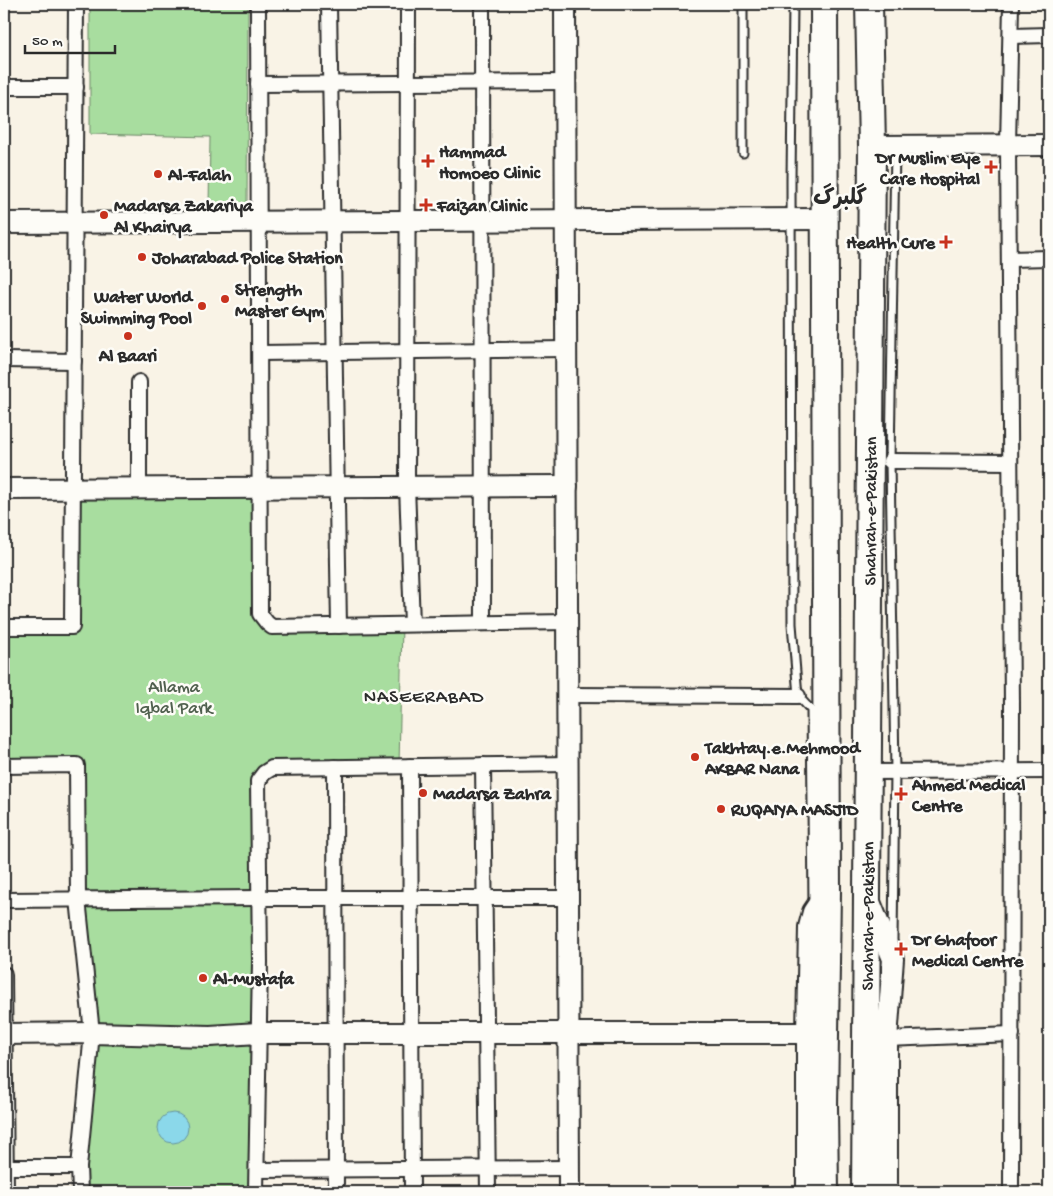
<svg xmlns="http://www.w3.org/2000/svg" width="1053" height="1196" font-family="'Gochi Hand','Playpen Sans Arabic',sans-serif">
  <rect width="100%" height="100%" fill="#f9f3e6"/>
  <filter id="ink" filterUnits="userSpaceOnUse"><feTurbulence type="fractalNoise" baseFrequency=".02" numOctaves="2"/><feDisplacementMap in="SourceGraphic" scale="10" xChannelSelector="R" yChannelSelector="G"/><feConvolveMatrix kernelMatrix="1 2 1 2 8 2 1 2 1" color-interpolation-filters="sRGB"/></filter>
  <g filter="url(#ink)">
    <g fill="#a8dd9f" stroke="#6a8465">
      <polygon points="90,4 248,4 247,210 209,207 210,137 90,134"/>
      <polygon points="261,487 267,623 402,625 399,766 264,773 256,1192 81,1192 92,1033 77,765 4,766 4,627 72,626 73,488"/>
    </g>
    <circle fill="#8bd8ea" stroke="#65939e" cx="173" cy="1128" r="15"/>
    <g fill="none" stroke-linecap="round" stroke-linejoin="round">
      <g stroke="#2b2b2b" stroke-width="11">
        <g id="lane">
          <polyline points="743,4 743,153"/>
          <polyline points="793,4 791,179 792,624 798,696 811,710 813,903"/>
          <polyline points="893,940 895,771 890,461 895,149"/>
        </g>
      </g>
      <g stroke="#2b2b2b" stroke-width="18">
        <g id="street">
          <polyline points="258,4 260,614 267,623 272,627 567,622"/>
          <polyline points="329,4 339,626"/>
          <polyline points="408,4 407,486 412,624"/>
          <polyline points="482,4 483,623"/>
          <polyline points="1011,4 1008,145 1012,707 1011,1192"/>
          <polyline points="1011,36 1049,35"/>
          <polyline points="258,84 565,82"/>
          <polyline points="4,87 76,87"/>
          <polyline points="1009,259 1049,258"/>
          <polyline points="260,353 566,349"/>
          <polyline points="4,360 74,361"/>
          <polyline points="139,382 139,488"/>
          <polyline points="890,461 1010,462"/>
          <polyline points="4,627 72,627 76,4"/>
          <polyline points="567,695 798,696"/>
          <polyline points="483,765 488,1192"/>
          <polyline points="4,766 77,765 78,899 92,1033 79,1167 80,1192"/>
          <polyline points="410,766 412,1192"/>
          <polyline points="335,767 336,1192"/>
          <polyline points="869,772 1049,771"/>
          <polyline points="4,900 258,898 568,898"/>
          <polyline points="4,974 6,1192"/>
          <polyline points="887,1039 1012,1034"/>
          <polyline points="4,1167 79,1167"/>
          <polyline points="257,1170 569,1168"/>
          <polyline points="256,1192 260,962 258,781 264,773 272,768 568,764"/>
        </g>
      </g>
      <g stroke="#2b2b2b" stroke-width="24">
        <g id="secondary">
          <polyline points="565,4 569,1192"/>
          <polyline points="872,146 1049,145"/>
          <polyline points="4,223 825,219"/>
          <polyline points="4,489 567,486"/>
          <polyline points="870,902 893,959 887,1039 887,1192"/>
          <polyline points="4,1034 92,1033 210,1036 258,1033 807,1033"/>
          <polyline points="807,1192 807,1033 809,927 813,912 827,891"/>
        </g>
      </g>
      <g stroke="#2b2b2b" stroke-width="30">
        <g id="highway">
          <polyline points="824,4 827,891 824,1107 825,1192"/>
          <path id="s1" d="M865,1192L872,146L869,4"/>
        </g>
      </g>
      <use href="#lane" stroke="#fdfcf7" stroke-width="7"/>
      <use href="#street" stroke="#fdfcf7" stroke-width="14"/>
      <use href="#secondary" stroke="#fdfcf7" stroke-width="20"/>
      <use href="#highway" stroke="#fdfcf7" stroke-width="26"/>
    </g>
  </g>
  <g fill="#c8321e" stroke="#fdfcf7" stroke-width="2">
    <path d="M425.5 153.5h5v5h5v5h-5v5h-5v-5h-5v-5h5z"/>
    <path d="M988.5 159.5h5v5h5v5h-5v5h-5v-5h-5v-5h5z"/>
    <circle cx="158" cy="174" r="5"/>
    <path d="M423.5 197.5h5v5h5v5h-5v5h-5v-5h-5v-5h5z"/>
    <circle cx="104" cy="215" r="5"/>
    <path d="M943.5 234.5h5v5h5v5h-5v5h-5v-5h-5v-5h5z"/>
    <circle cx="142" cy="257" r="5"/>
    <circle cx="225" cy="299" r="5"/>
    <circle cx="202" cy="306" r="5"/>
    <circle cx="128" cy="336" r="5"/>
    <circle cx="695" cy="757" r="5"/>
    <circle cx="423" cy="793" r="5"/>
    <path d="M898.5 786.5h5v5h5v5h-5v5h-5v-5h-5v-5h5z"/>
    <circle cx="721" cy="809" r="5"/>
    <path d="M898.5 941.5h5v5h5v5h-5v5h-5v-5h-5v-5h5z"/>
    <circle cx="203" cy="978" r="5"/>
  </g>
  <g text-anchor="middle" stroke-width="5" stroke-linejoin="round" paint-order="stroke">
    <g font-size="18" font-weight="bold" fill="#2b2b2b" stroke="#fdfcf7" text-anchor="start">
      <text x="439" y="157">Hammad<tspan x="439" dy="21">Homoeo Clinic</tspan></text>
      <text x="980" y="163" text-anchor="end">Dr Muslim Eye<tspan x="980" dy="21">Care Hospital</tspan></text>
      <text x="168" y="180">Al-Falah</text>
      <text x="114" y="211">Madarsa Zakariya<tspan x="114" dy="21">Al Khairya</tspan></text>
      <text x="437" y="211">Faizan Clinic</text>
      <text x="935" y="248" text-anchor="end">Health Cure</text>
      <text x="152" y="263">Joharabad Police Station</text>
      <text x="235" y="295">Strength<tspan x="235" dy="21">Master Gym</tspan></text>
      <text x="192" y="302" text-anchor="end">Water World<tspan x="192" dy="21">Swimming Pool</tspan></text>
      <text x="128" y="361" text-anchor="middle">Al Baari</text>
      <text x="705" y="753">Takhtay.e.Mehmood<tspan x="705" dy="21">AKBAR Nana</tspan></text>
      <text x="912" y="790">Ahmed Medical<tspan x="912" dy="21">Centre</tspan></text>
      <text x="433" y="799">Madarsa Zahra</text>
      <text x="731" y="815">RUQAIYA MASJID</text>
      <text x="912" y="945">Dr Ghafoor<tspan x="912" dy="21">Medical Centre</tspan></text>
      <text x="213" y="984">Al-Mustafa</text>
    </g>
    <g font-size="18" fill="#2b2b2b" stroke="#fdfcf7">
      <text dy="6" stroke="none"><textPath href="#s1" startOffset="681">Shahrah-e-Pakistan</textPath></text>
      <text dy="6" stroke="none"><textPath href="#s1" startOffset="276">Shahrah-e-Pakistan</textPath></text>
    </g>
    <g font-size="18" fill="#50604e" stroke="#fdfcf7">
      <text x="174" y="692">Allama<tspan x="174" dy="21">Iqbal Park</tspan></text>
    </g>
    <g font-size="19" letter-spacing="1" fill="#2b2b2b" stroke="#fdfcf7">
      <text x="424" y="702">NASEERABAD</text>
    </g>
    <g font-size="22" font-weight="bold" fill="#2b2b2b" stroke="#fdfcf7">
      <text x="840" y="204">گلبرگ</text>
    </g>
  </g>
  <rect width="1053" height="1196" fill="none" stroke="#fdfcf7" stroke-width="20"/>
  <rect x="10" y="10" width="1033" height="1176" fill="none" stroke="#2b2b2b" stroke-width="2" filter="url(#ink)"/>
  <path d="M25 45v8h90v-8" fill="none" stroke="#2b2b2b" stroke-width="2.5"/>
  <text x="32" y="45" font-size="15" fill="#2b2b2b" stroke="#fdfcf7" stroke-width="4" paint-order="stroke">50 m</text>
</svg>
